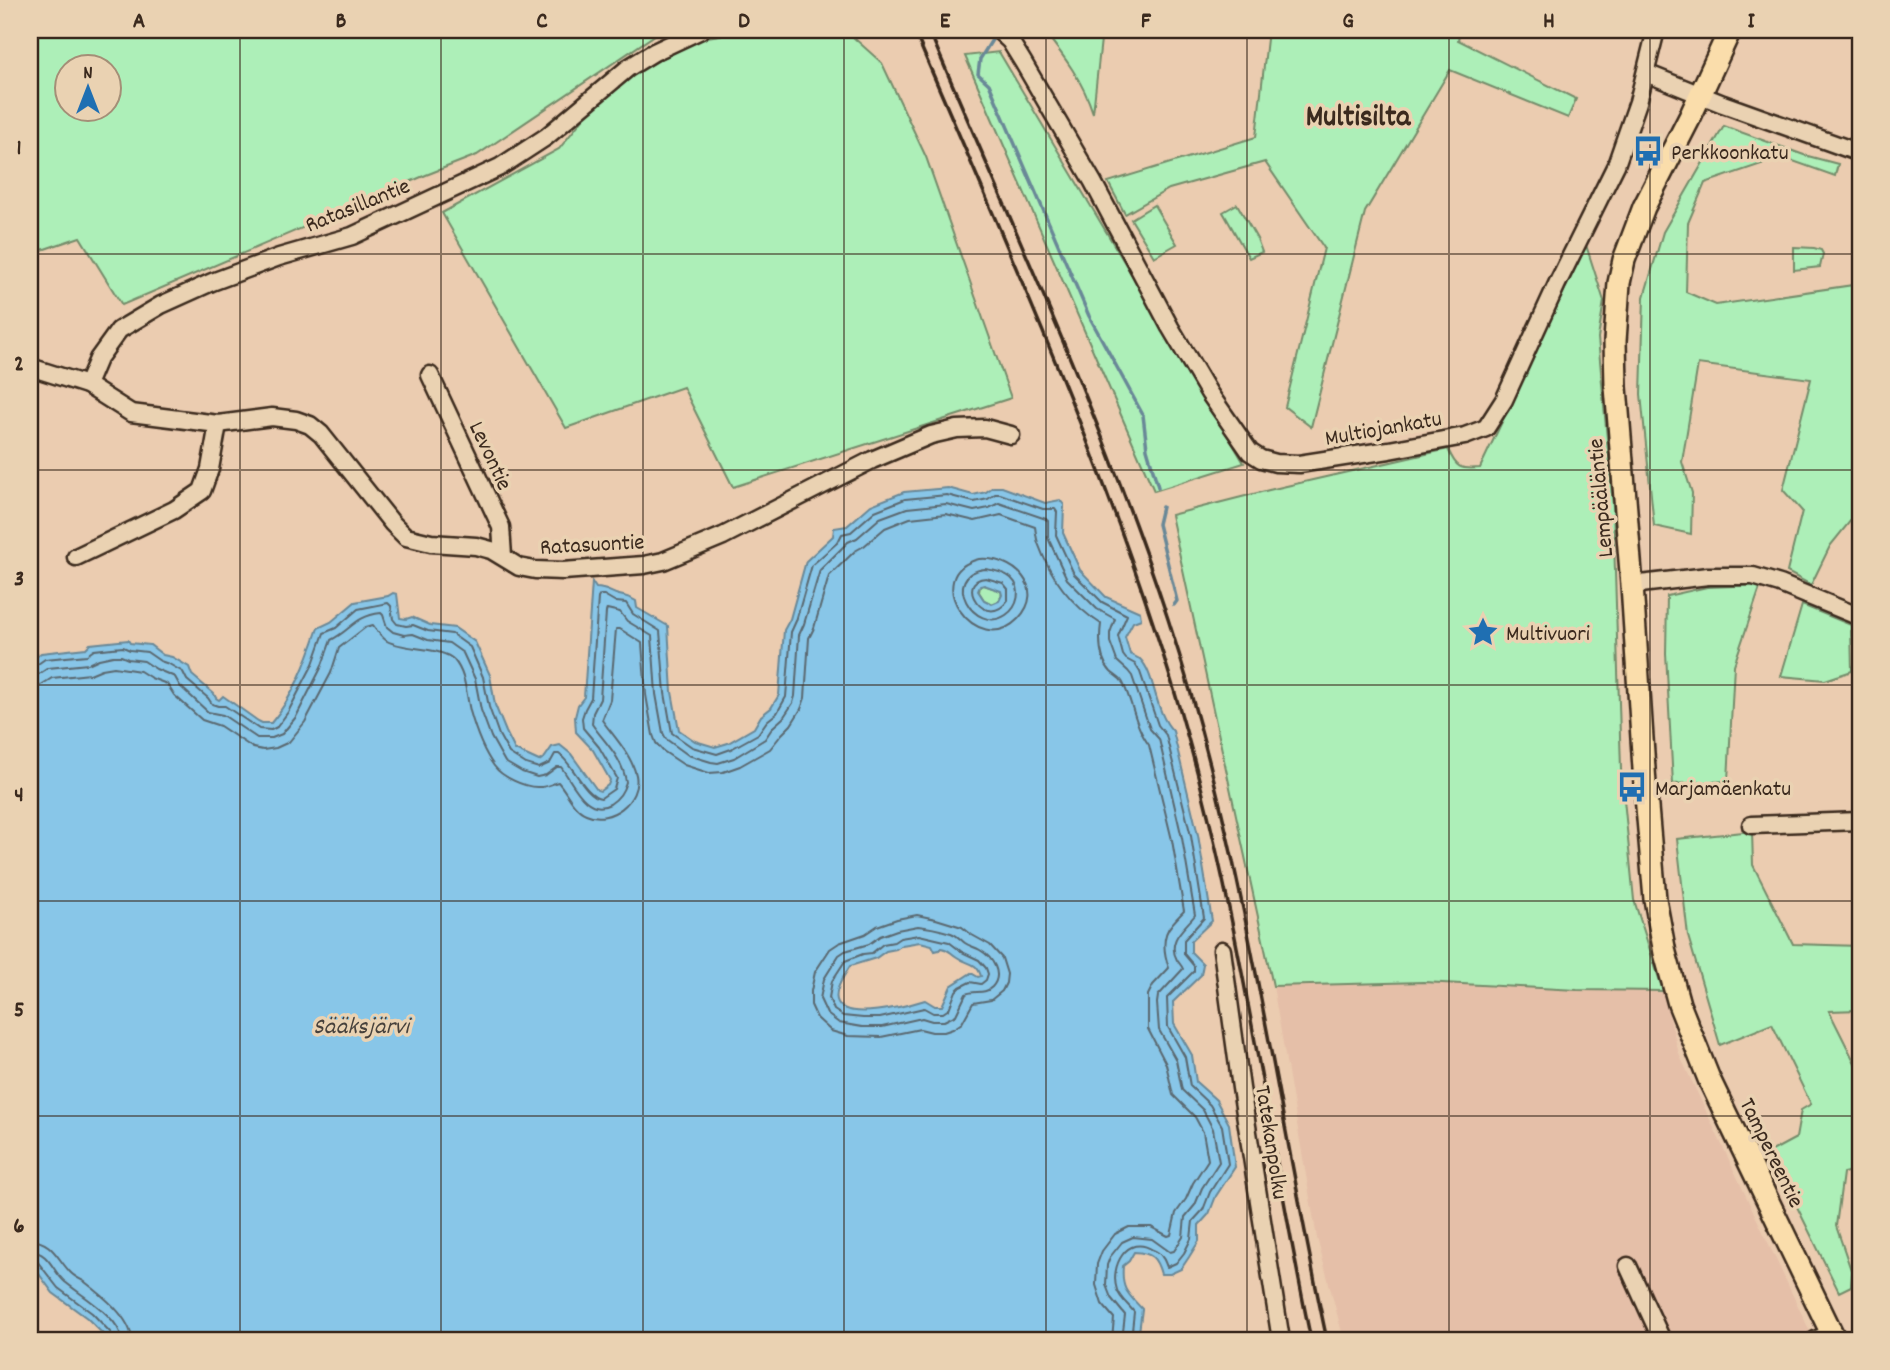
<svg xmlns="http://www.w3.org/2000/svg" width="1890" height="1370" font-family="Dekko,sans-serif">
  <rect width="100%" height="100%" fill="#ebccb0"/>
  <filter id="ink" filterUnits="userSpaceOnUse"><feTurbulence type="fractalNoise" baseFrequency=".0143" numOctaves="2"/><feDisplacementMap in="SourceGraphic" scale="14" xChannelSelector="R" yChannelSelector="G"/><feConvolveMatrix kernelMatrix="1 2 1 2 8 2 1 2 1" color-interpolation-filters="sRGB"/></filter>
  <g filter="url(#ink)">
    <polygon fill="#e5bfa8" points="1423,982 1577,990 1663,991 1679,1054 1814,1340 1344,1340 1317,1238 1273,986"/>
    <g fill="#adefb8" stroke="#748c6b" stroke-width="2" fill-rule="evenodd">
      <path d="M30,30H669L655,35L477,155L426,175L122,305L80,237L30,254ZM66,66H108V108H66Z"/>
      <polygon points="751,30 839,30 853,37 882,63 926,157 1011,398 733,487 683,387 566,428 442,213 559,149 590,110 627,77 701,38"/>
      <path d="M1043,30H1102L1093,113C1083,81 1064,56 1043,30Z"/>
      <polygon points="1268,30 1460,30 1458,40 1576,99 1568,118 1450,70 1365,212 1311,427 1285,407 1324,248 1265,162 1169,189 1125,214 1108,182 1256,137"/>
      <polygon points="999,52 1244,463 1154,491 965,56"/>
      <polygon points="1724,126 1804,155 1838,164 1835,176 1782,157 1705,183 1688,223 1686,292 1716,305 1860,284 1860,509 1830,546 1811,585 1787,572 1802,511 1783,490 1811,379 1698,364 1682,462 1692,493 1691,534 1654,526 1641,394 1644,297 1663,232"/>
      <polygon points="1237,204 1257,239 1262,252 1249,258 1223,212"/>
      <polygon points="1154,205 1177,244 1154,257 1131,219"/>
      <path d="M1586,245L1604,301L1598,338L1613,506L1621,769L1634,900L1663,991L1577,990L1423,982L1273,986L1171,515L1269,490L1448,449C1456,468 1460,470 1480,468Z"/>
      <polygon points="1794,247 1814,248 1821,250 1823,254 1820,267 1794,270"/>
      <polygon points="984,585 1001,591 1002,595 999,601 992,604 984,600 979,592 980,586"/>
      <polygon points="1761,585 1734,665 1728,781 1673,784 1666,653 1667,596 1707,587"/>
      <polygon points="1802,605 1851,625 1852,671 1825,680 1781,676"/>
      <polygon points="1752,831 1753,865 1793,944 1860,946 1860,1010 1829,1011 1860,1073 1860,1158 1852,1171 1843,1173 1836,1226 1852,1273 1851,1286 1839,1292 1770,1152 1796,1138 1801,1110 1811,1104 1772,1024 1720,1045 1688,936 1677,839"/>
      <path d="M1860,1175V1259C1851,1232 1844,1201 1860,1175Z"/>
    </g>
    <path fill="#88c6e8" stroke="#698897" stroke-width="2" fill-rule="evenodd" d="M993,487H1002L1045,503L1060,500L1064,505L1063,533L1080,570L1106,597L1140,612L1141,619L1133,622L1125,637L1130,654C1131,654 1139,659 1140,659C1156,675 1154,712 1173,731L1198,835L1212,921L1191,941V952L1203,964L1201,975L1173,1002L1174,1024L1192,1055L1196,1082L1216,1100L1229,1124L1235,1167L1216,1196L1209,1214L1199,1225V1241L1189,1257L1181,1269L1170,1274H1161C1156,1257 1152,1253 1134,1252L1129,1261L1123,1266C1121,1289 1127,1293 1142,1309L1138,1340H109L87,1318L53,1293L36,1270L30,1264V1145L33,1112L30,1102V662L41,653L86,648L90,644L128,640L130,643L150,645L163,655L172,657L189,667L192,675L214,694L216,698L219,700L223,696L258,721L262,723H271C294,696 307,661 318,628L331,622L355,602L388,596L393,593L397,594L400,618L406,619L412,617L430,625L455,628L475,642L490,675L495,705L506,732L515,750L539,761L545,757L552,747L560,745L571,754L597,790L600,791L608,785L610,780L593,750L576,732L575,717L578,705L584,697L592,582L596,588C607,588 610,593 619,595C627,597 629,596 636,601L637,608L668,626L672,692L679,730L695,741L715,747L728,743L754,728L761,716L771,708L779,695L784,630L790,619L806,561L833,536L834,528L847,526L871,505L904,492L948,488L973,495L986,492ZM984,585L1001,591L1002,595L999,601L992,604L984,600L978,591L980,586ZM920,942L932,945L935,951L939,950L941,948C949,949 950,953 957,957C968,965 976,961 981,976L978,977L971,973L951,986L942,1006H935L925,1000C909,1005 843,1023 837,1000C834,989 845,975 850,966L876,958L886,951L896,949L902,945Z"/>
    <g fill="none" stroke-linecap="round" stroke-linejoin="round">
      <g stroke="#5a686f" stroke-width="2">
        <path d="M979,559C1013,556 1048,588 1018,619C977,661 917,574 979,559Z"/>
        <path d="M985,569C993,570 1005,573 1011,578C1023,589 1018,607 1006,615C974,636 939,574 985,569Z"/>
        <path d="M986,578L1003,583L1008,589V600C986,632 953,580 986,578Z"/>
        <path d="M30,667L35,666L45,659L87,655L94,650L112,648L123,647L130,650L147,652L160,661L169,664L183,672L187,680L208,698L212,704L218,706H225L259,729L271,730L277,727L288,712L313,664L324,633L336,628L358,609L388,603L391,606L393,619L397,624L406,626L413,625L428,631L452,634L470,647L483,677L489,707L499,735L509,753L526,764L539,768L550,763L555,754H559C573,764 585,796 601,798L614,789L617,778L599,747L583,728L582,718L585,709L591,698L598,598L600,595H604L616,602L626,603L633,614L660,631L665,693L672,733L692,747L717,754L731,749L758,734L767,721L777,713L786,697L791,632L796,621L812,565L838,542L842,534L851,532L875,511L905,499L947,495L974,502L988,499L995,494H1000L1043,509H1055L1057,512L1056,535L1074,574L1102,602L1127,615L1118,636L1123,655L1126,659L1135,664L1140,672L1158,725L1166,735L1191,836L1204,918L1184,940V954L1194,966V971L1167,998L1168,1027L1185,1057L1190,1086L1210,1105L1222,1126L1228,1164L1210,1192L1203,1210L1193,1221L1191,1239L1184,1253L1176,1263L1167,1267C1165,1263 1165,1260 1162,1257C1161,1254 1156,1251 1153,1250C1127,1233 1109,1267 1117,1290C1120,1299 1129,1305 1134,1312L1131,1340"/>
        <path d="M30,676L39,674L48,668L88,664L99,659L113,656H121L128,659L144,661L156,669L175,677L180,686L208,712L223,715L257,738H272L282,734L296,717L321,668L331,640C351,630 355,616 381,613L383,615L387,627L393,632L404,635L413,634L428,640L449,643L463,653L475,679L481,710L491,737L505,762L522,772L537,777L546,775L557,767H561C572,781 586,817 610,804C619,798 623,792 626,782C623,758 604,742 592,724L593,713L600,699L606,612L607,609L620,612L627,621L652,636L656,694L663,733L666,739L688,755L711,762L718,763L734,758L765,739L773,727L783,718L793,703L795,696L799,635L804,624L820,570L848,542L857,538L880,518L907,508L946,504L974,511L989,508L999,503L1046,519L1048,521V538L1067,579L1097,609L1115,619L1110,633V642L1117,661L1128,671L1132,676L1150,729L1159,739L1182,838L1195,915C1185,928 1166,940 1177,960C1179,963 1182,966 1183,969L1158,996L1157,1003L1159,1030L1176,1060L1182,1090L1203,1110L1213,1129L1219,1162L1202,1188L1195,1205L1185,1217L1183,1237L1174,1251L1170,1252L1152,1239L1133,1237L1122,1242L1110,1257L1107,1265L1106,1285L1111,1298L1125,1315L1122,1340"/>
        <path d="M30,686L41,685L52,678L90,674L102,669L114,667L140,671L151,678L167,684L174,695L202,720L220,726L253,748L263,750L276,748L289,742L305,722L331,673L339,648L366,627L373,625C377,631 381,637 387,641C403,650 443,647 454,660C466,674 466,694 470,711C475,729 483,751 494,766C502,777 524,787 537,787C545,788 551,784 558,782C567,792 573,809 586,814C610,825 641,801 636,775C631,754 614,737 602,720L610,700L616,629H620L642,643L646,695L653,735L656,743L663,751L684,765L709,773L723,772L740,766L770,749L782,734L791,725L801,709L805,698L809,638L814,628L829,576L855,551L864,546L885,528L910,518L946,514L975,521L1001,515L1035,527C1036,532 1036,537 1038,543C1050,576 1071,605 1101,624C1099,639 1099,659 1111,672C1115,676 1120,677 1123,683C1133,703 1135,727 1149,745L1172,840L1184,911C1180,915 1176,919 1172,924C1161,936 1164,954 1169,968L1153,985L1148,995V1029L1166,1064L1173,1095L1195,1117L1203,1132L1208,1160L1193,1183L1186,1199L1176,1213L1171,1235L1168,1236L1151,1227H1129L1115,1234L1102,1251L1097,1264L1096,1285L1102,1304L1114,1318L1112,1340"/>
        <polygon points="917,915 936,919 962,927 972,935 990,945 1002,958 1007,974 1006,983 1002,991 991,1000 973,1003 962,1023 953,1029 944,1032 932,1032 920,1029 881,1037 848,1036 831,1031 817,1018 811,1005 811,991 815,972 830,949 839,943 865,934 877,926 897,919"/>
        <path d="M918,926C929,927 941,930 951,933C957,935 960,939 965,943C969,946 975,947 980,950C992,957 1004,974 992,987C984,995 975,990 966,994L956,1015L944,1021H932L922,1018L882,1027H862L839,1023L827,1014L820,999L824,979L839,955L845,951L869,944L880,936L897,930Z"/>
        <polygon points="919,935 949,942 962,952 979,960 986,968 988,974 986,980 981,984 970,982 960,987 956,991 949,1009 943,1013 933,1013 924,1008 880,1018 863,1018 843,1016 834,1010 829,998 832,981 845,961 863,954 872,953 883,944 894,942 900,938"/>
        <path d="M30,1240C53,1241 57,1259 71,1273C75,1277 80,1279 85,1282C102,1295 131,1318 132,1340"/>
        <path d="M30,1251C50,1252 52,1271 65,1282C82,1296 120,1317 122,1340"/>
        <polyline points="30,1259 37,1261 58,1288 92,1313 111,1333 113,1340"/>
      </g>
      <g stroke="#698897" stroke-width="3.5">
        <polyline points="995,35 980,59 978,74 989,84 1089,316 1143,415 1147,449 1158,487"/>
        <polyline points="1162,507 1158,524 1177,601 1174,605"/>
      </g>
      <g stroke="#3b2a1e" stroke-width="21">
        <g id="minor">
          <polyline points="998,30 1010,41 1023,62 1093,182 1170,327 1209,393 1250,452 1261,459 1276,463 1299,464 1389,450 1465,436 1486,428 1504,400 1557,284 1616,165 1638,102 1656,30"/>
          <polyline points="1646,73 1723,104 1860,153"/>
          <polyline points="30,367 87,385 131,413 218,424 272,417 296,420 310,425 321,434 392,523 406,537 431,543 476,546 491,550 519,567 535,570 563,571 644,565 663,561 723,536 872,460 931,435 957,429 985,428 1011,435"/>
          <polyline points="430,375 501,527 503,556"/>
          <polyline points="87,385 98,359 119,330 161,305 212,282 279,257 352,236 500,167 546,137 628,68 654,52 701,30"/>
          <polyline points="76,557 174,510 202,491 210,469 218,424"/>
          <polyline points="1632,585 1708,576 1753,576 1780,584 1860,617"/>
          <polyline points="1751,825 1860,821"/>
          <polyline points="1222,950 1241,1088 1281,1340"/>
          <polyline points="1628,1266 1662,1340"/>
          <polyline points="1815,1340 1831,1333"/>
        </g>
      </g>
      <g stroke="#3b2a1e" stroke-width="26">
        <polyline id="major" points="1730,30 1690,117 1644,207 1624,260 1619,283 1615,341 1616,387 1632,585 1645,784 1655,899 1665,953 1679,1004 1709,1079 1835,1340"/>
      </g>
      <use href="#minor" stroke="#ead2b2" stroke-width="16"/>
      <use href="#major" stroke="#faddab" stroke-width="21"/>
      <g stroke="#3b2a1e" stroke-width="3.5">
        <path d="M914,30C1013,262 1120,494 1188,738C1243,935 1269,1140 1311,1340"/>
        <path d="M929,30C1012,225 1102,417 1168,619C1245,853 1275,1100 1327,1340"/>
      </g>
    </g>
  </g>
  <path fill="none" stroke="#3b2a1e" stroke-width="2" stroke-opacity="0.55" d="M240,30V1340M441,30V1340M643,30V1340M844,30V1340M1046,30V1340M1247,30V1340M1449,30V1340M1650,30V1340M30,254H1860M30,470H1860M30,685H1860M30,901H1860M30,1116H1860"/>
  <defs>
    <g id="bus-bare" transform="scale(2.415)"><path d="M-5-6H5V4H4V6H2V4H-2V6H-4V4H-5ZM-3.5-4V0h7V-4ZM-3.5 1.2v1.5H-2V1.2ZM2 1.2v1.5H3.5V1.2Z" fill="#1f6fb2" stroke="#ead2b2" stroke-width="2.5" paint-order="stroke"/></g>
    <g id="sight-bare" transform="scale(2.415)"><path d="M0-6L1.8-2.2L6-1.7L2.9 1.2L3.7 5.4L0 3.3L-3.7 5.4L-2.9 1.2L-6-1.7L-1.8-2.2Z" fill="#1f6fb2" stroke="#ead2b2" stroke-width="2.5" paint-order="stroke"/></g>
  </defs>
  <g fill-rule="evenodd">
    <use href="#bus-bare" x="1648" y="151"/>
    <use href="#sight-bare" x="1483" y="632"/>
    <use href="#bus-bare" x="1632" y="787"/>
  </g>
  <g text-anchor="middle" stroke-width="7" stroke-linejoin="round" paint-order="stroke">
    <g font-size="23" fill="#3b2a1e" stroke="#ead2b2" text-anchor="start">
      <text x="1671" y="159">Perkkoonkatu</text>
      <text x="1506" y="640">Multivuori</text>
      <text x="1655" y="795">Marjamäenkatu</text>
    </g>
    <g font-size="23" fill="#3b2a1e" stroke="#ead2b2">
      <text transform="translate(357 204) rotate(-22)" y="8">Ratasillantie</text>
      <text transform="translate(1383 427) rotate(-10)" y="8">Multiojankatu</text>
      <text transform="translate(492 455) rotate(65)" y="8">Levontie</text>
      <text transform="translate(1599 498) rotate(-95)" y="8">Lempääläntie</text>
      <text transform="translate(592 543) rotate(-3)" y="8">Ratasuontie</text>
      <text transform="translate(1273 1142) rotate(81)" y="8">Tatekanpolku</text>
      <text transform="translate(1773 1152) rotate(64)" y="8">Tampereentie</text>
    </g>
    <g font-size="24" font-style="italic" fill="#47413c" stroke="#ead2b2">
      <text x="361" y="1033">Sääksjärvi</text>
    </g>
    <g font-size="30" font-weight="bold" fill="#3b2a1e" stroke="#ead2b2">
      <text x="1358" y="125">Multisilta</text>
    </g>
  </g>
  <rect width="1890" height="1370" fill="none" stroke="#ead2b2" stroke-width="77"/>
  <g transform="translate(88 88)"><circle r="33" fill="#ead2b2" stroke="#a48f77" stroke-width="2"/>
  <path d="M0-5L12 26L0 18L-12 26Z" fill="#1f6fb2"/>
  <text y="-10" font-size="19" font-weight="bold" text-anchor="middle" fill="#3b2a1e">N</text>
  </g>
  <rect x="38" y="38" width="1814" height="1294" fill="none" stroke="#3b2a1e" stroke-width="2.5"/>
  <g font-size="23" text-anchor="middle" font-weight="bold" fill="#3b2a1e">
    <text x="139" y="27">A</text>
    <text x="341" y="27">B</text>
    <text x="542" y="27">C</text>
    <text x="744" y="27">D</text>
    <text x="945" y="27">E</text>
    <text x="1146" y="27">F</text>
    <text x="1348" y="27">G</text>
    <text x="1549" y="27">H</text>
    <text x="1751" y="27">I</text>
    <text x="19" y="154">1</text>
    <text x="19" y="370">2</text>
    <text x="19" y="585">3</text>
    <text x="19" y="801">4</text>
    <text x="19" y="1016">5</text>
    <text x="19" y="1232">6</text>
  </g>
</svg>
